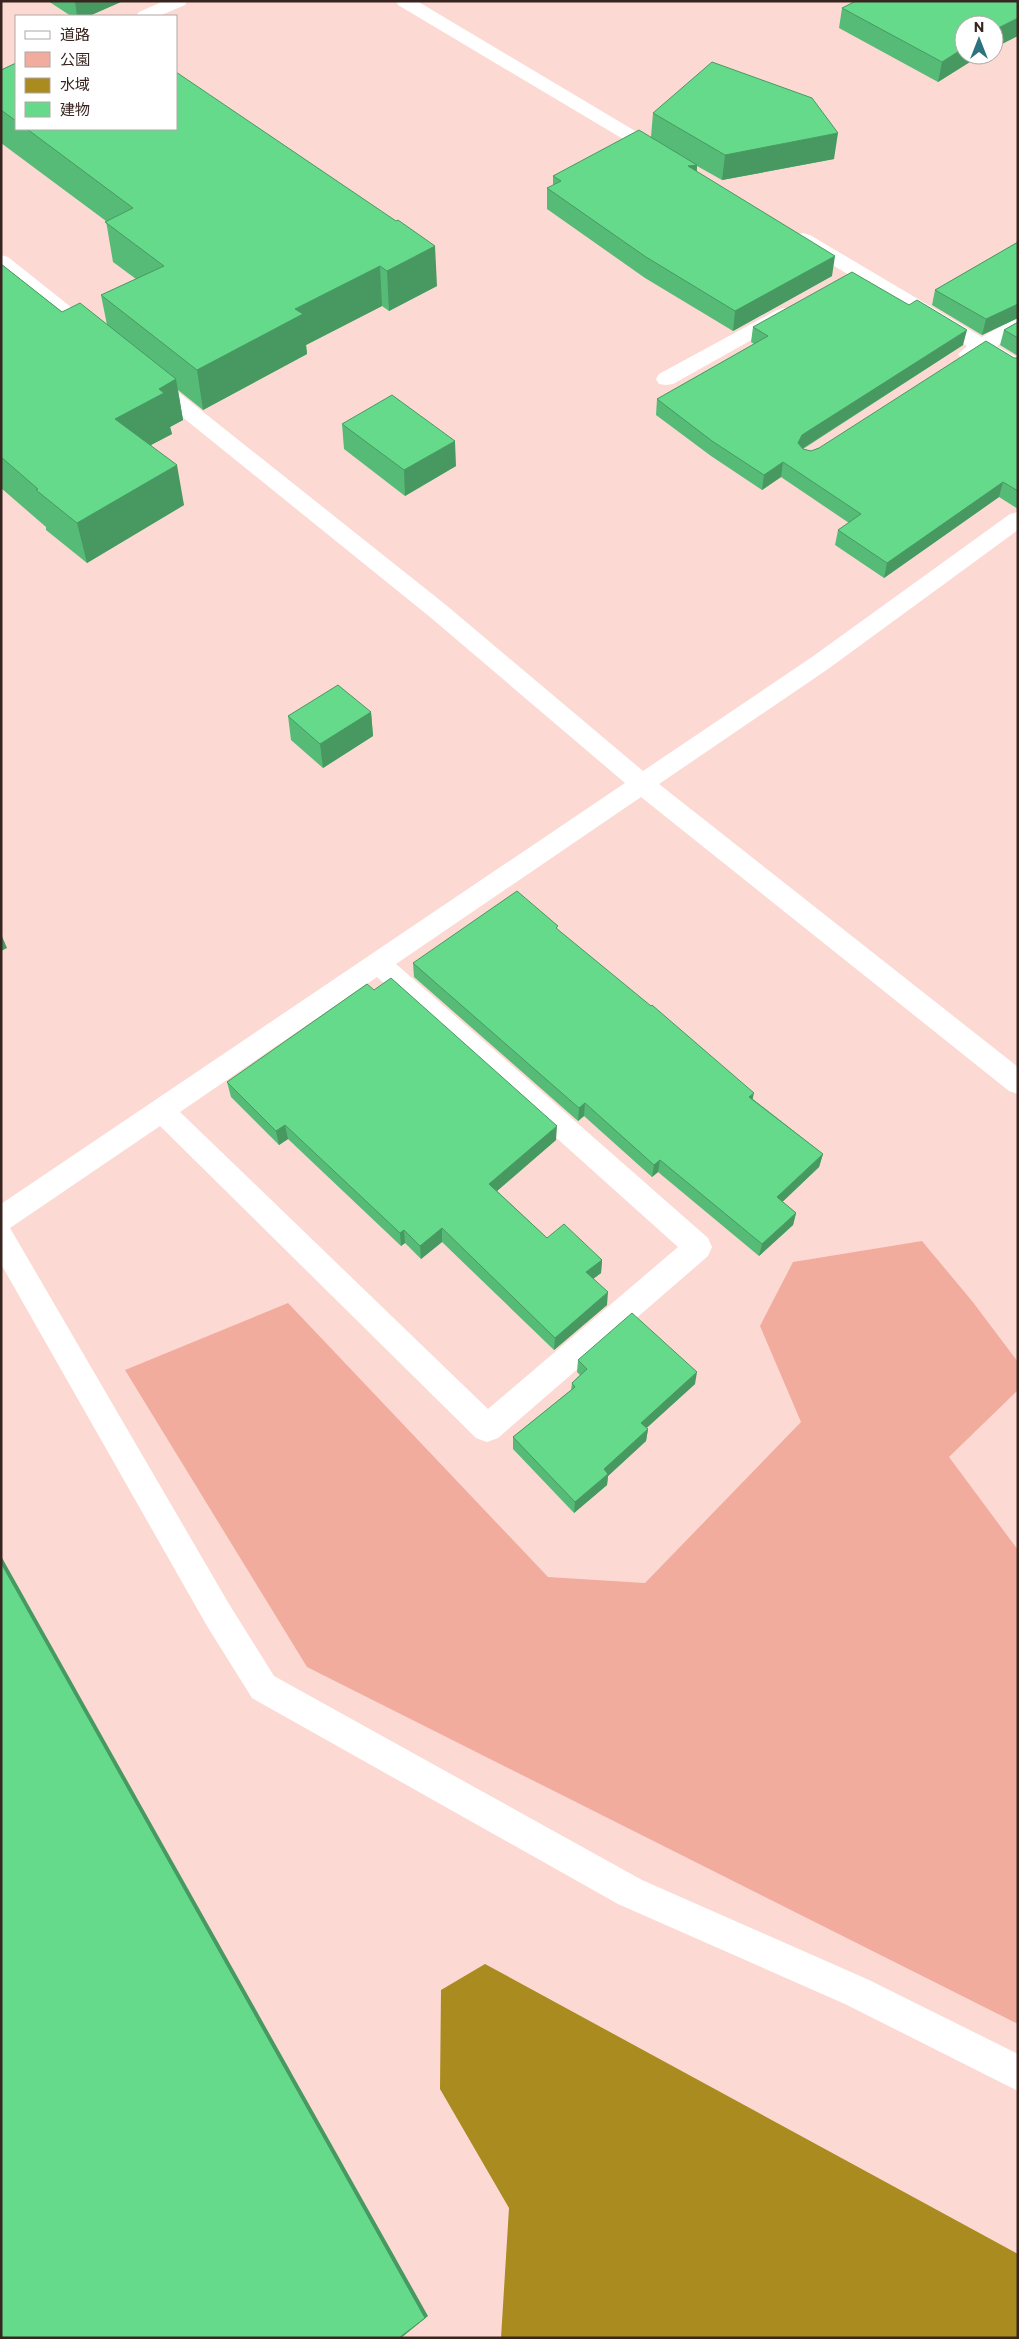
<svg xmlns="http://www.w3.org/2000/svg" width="1019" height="2339" font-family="Commissioner,'Noto Sans JP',sans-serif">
  <rect width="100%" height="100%" fill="#fcdad3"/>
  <polygon fill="#f1ac9e" points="922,1241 972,1301 1018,1362 1018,1390 949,1457 1018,1550 1018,2024 307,1667 125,1370 288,1303 548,1577 645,1583 801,1422 760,1326 793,1262"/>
  <polygon fill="#a98b1f" points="485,1964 1018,2254 1018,2338 501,2338 509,2208 440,2089 441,1990"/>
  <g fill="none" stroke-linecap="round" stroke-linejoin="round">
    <g fill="#fff" fill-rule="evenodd">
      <polygon points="396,1 417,1 667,150 670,154 667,158 655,158 398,5"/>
      <polygon points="803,233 810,235 982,337 1011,320 1018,318 1018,333 997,346 1018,358 1018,373 1011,372 982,354 968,360 961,358 958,354 967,346 796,243 793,239 796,235"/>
      <polygon points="1,255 8,257 101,331 104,335 101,339 94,341 87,339 1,271"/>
      <polygon points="784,308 791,310 794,314 791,318 673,384 666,385 659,384 656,379 659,374 777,310"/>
      <path d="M151,375L158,376L446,605L643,771L812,657L1010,514L1018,512V530L828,669L659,784L1018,1067V1094L1009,1091L641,797L396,964L708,1238L712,1247L708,1256L498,1438L487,1442L476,1438L160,1126L10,1228L229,1604L274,1676L642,1880L869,1980L1018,2054V2091L845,2004L618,1904L252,1698L207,1626L1,1264V1204L625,783L430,617L144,386L141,381L144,376ZM377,977L678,1247L488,1409L180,1112Z"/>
    </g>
    <polygon fill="#fff" fill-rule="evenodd" points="164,1 187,1 185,5 159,16 136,16 139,12"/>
  </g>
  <g fill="#57bb78">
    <polygon points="48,1 123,1 89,16 71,16"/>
    <polygon points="842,8 964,55 981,55 938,82 839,28"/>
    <polygon points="16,63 16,129 176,129 437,286 389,311 382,306 306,345 307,354 203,410 178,390 183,420 170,427 172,434 151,445 184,505 87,563 46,530 46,527 1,488 1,264 62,312 107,325 101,295 136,279 113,262 106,221 1,143 1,70"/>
    <polygon points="653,113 834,159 722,180 697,166 697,172 832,276 733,331 645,278 547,209 547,188 553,186 553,176 651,137"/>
    <polygon points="1018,242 1018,318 982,335 932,305 935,290"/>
    <polygon points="1018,322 1018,356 1000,345 1004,330"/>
    <polygon points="753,327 963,345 803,449 811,451 819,448 1014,358 1018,358 1018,509 999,497 884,578 835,545 838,530 849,523 781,477 762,490 711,456 656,415 657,399 754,344 751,342"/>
    <polygon points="342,424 456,466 405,496 344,449"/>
    <polygon points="371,712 373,736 323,768 291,740 288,716"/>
    <polygon points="558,930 753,1099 823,1154 819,1167 782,1202 796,1213 793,1225 759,1256 658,1172 652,1177 584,1116 578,1121 414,977 413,963"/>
    <polygon points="374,990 556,1140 497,1191 547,1238 602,1260 601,1273 593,1279 607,1305 554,1350 442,1242 421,1259 405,1243 401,1246 288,1139 279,1145 231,1097 227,1082"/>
    <polygon points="578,1360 695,1384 646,1428 648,1429 646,1441 608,1476 607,1485 574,1513 513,1449 513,1437 571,1390 572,1383 580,1375 577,1372"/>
  </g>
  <g fill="#479961">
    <polygon points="75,1 123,1 89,16 77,16"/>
    <polygon points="1018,18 1018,36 994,48 994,30"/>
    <polygon points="964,48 964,55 981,55 938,82 942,62"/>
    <polygon points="838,133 834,159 722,180 725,155"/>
    <polygon points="697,165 696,185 688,166"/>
    <polygon points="435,246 437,286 389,311 387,271"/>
    <polygon points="835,256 832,276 733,331 735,311"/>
    <polygon points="380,266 382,306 306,345 307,354 203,410 197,370 295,309"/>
    <polygon points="1018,304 1018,318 982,335 986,319"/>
    <polygon points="967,330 963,345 800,450 798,443 802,435"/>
    <polygon points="176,379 183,420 170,427 172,434 124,459 115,419 159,389"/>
    <polygon points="455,441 456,466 405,496 404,470"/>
    <polygon points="783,462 781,477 762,490 764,475"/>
    <polygon points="177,465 184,505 87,563 77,523"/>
    <polygon points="1003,482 999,497 884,578 887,563"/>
    <polygon points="371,712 373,736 323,768 320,744"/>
    <polygon points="1,934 7,948 1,951"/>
    <polygon points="754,1093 751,1106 749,1097"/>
    <polygon points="585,1103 584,1116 578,1121 579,1108"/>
    <polygon points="285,1125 288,1139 279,1145 276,1131"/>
    <polygon points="557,1126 556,1140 490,1197 489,1184"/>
    <polygon points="823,1154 819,1167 774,1210 777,1197"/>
    <polygon points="660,1160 658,1172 652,1177 654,1165"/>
    <polygon points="796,1213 793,1225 759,1256 762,1244"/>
    <polygon points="442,1228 442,1242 421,1259 420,1246"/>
    <polygon points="404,1230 405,1243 401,1246 400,1233"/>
    <polygon points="602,1260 601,1273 585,1285 586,1272"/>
    <polygon points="608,1292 607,1305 554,1350 555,1338"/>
    <polygon points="697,1372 695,1384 639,1435 641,1423"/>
    <polygon points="648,1429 646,1441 608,1476 607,1485 574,1513 575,1502 604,1469"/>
    <polygon points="1,1556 428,2316 401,2338 399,2338 1,1563"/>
  </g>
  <g fill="#65da8b" stroke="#479961">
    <polygon points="856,1 1018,1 1018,18 994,30 994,25 964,25 964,48 942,62 842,8"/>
    <polygon points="712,62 812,98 838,133 725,155 653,113"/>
    <polygon points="16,63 16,121 1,110 1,70"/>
    <polygon points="176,72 396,221 398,220 435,246 387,271 380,266 295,309 303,314 197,370 101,295 164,266 105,222 133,208 27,129 176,129"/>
    <polygon points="639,130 697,165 688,166 835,256 735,311 646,257 547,188 561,181 553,176"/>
    <polygon points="1018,242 1018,304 986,319 935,290"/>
    <polygon points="1,264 62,312 80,303 176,379 159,389 164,393 115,419 177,465 77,523 36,490 38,489 1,457"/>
    <polygon points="852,272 909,305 917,300 967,330 802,435 798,443 803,449 811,451 819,448 986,341 1014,358 1018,358 1018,491 1003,482 887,563 838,530 861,514 783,462 764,475 712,441 657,399 768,336 753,327"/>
    <polygon points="1018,322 1018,338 1004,330"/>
    <polygon points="392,395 455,441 404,470 342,424"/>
    <polygon points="338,685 371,712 320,744 288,716"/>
    <polygon points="517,891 558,926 556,928 651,1006 652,1005 754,1093 749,1097 823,1154 777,1197 796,1213 762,1244 660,1160 654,1165 585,1103 579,1108 413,963"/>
    <polygon points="391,978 557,1126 489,1184 547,1238 564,1224 602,1260 586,1272 608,1292 555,1338 442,1228 420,1246 404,1230 400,1233 285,1125 276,1131 227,1082 367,984 374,990"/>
    <polygon points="632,1313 697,1372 641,1423 648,1429 604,1469 608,1474 575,1502 513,1437 575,1387 572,1383 587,1369 578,1360"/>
    <polygon points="1,1563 425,2318 399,2338 1,2338"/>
  </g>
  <rect width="1019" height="2339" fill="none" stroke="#392520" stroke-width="5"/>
  <rect x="15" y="15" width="162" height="115" fill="#ffffff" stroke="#b0a8a6"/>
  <rect x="25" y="31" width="25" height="8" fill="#ffffff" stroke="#b0a8a6"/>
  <text x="60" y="40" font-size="15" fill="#392520">道路</text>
  <rect x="25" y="52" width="25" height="15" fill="#f1ac9e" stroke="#b0a8a6"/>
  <text x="60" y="65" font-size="15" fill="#392520">公園</text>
  <rect x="25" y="78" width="25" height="15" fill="#a98b1f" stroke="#b0a8a6"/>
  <text x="60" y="90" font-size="15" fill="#392520">水域</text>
  <rect x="25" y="102" width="25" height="15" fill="#65da8b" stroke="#b0a8a6"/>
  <text x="60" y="115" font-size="15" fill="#392520">建物</text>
  <g transform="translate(979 40)"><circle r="24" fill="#ffffff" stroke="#b0a8a6"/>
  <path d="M0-4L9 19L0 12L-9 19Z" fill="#2c727f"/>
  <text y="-8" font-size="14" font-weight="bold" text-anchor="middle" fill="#392520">N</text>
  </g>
</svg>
